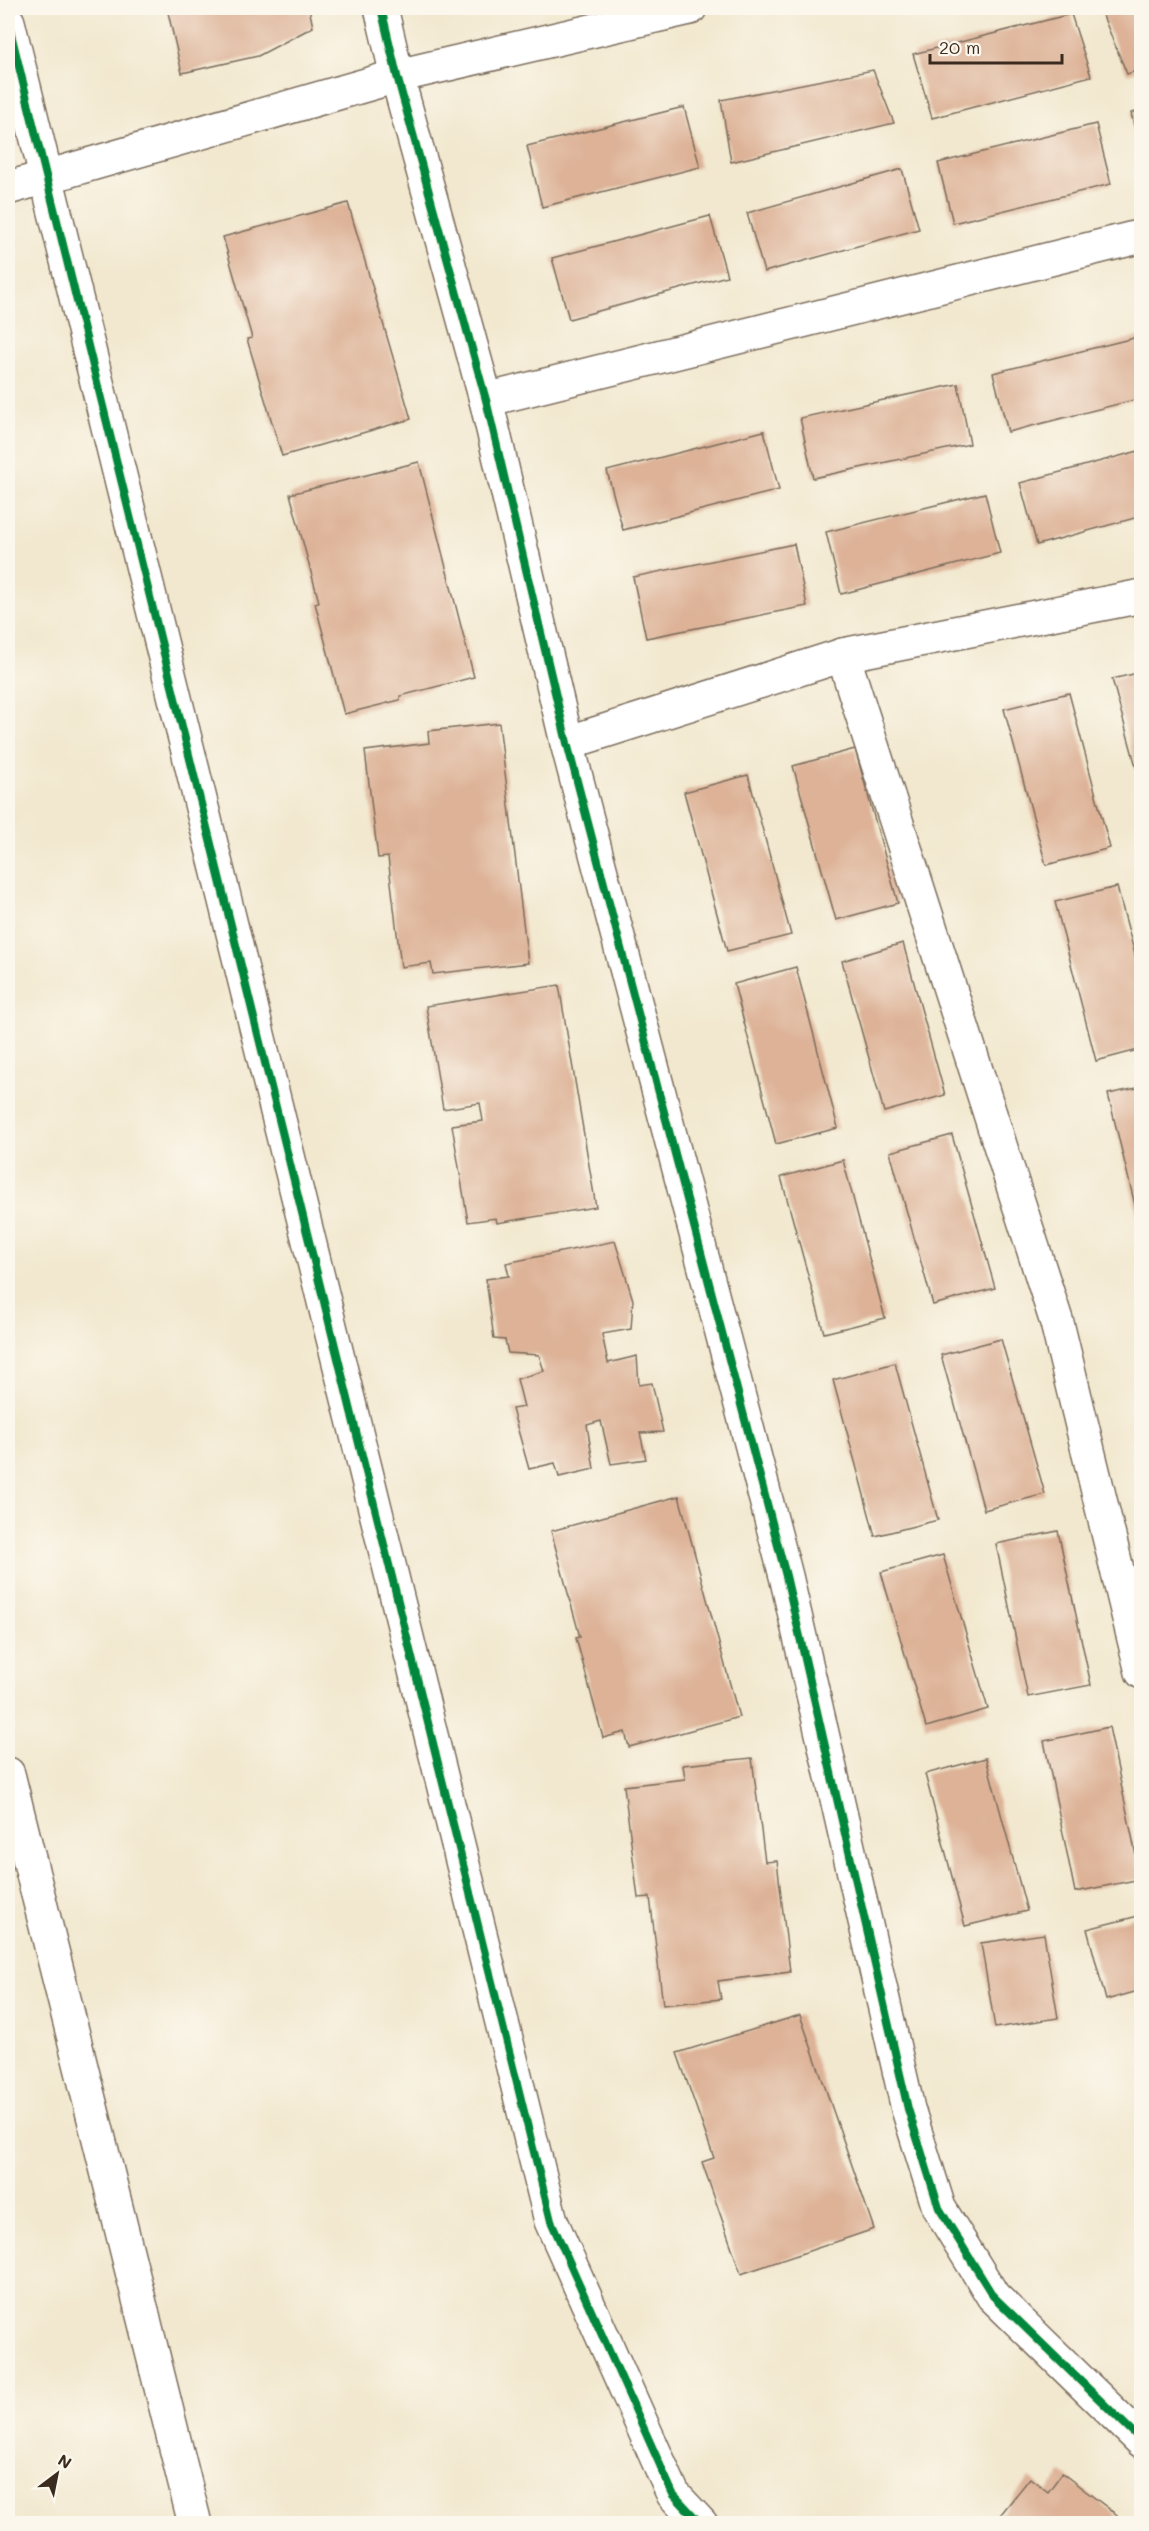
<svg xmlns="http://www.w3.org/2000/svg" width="1149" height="2531" font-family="Mali,sans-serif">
  <rect width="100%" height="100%" fill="#fbf7ec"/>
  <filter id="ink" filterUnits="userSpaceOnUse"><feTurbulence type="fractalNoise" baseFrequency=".0167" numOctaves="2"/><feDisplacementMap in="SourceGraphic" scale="12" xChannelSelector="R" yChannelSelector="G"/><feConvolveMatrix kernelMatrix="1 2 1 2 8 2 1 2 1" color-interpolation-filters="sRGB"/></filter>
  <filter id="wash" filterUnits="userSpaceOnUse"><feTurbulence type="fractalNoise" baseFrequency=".008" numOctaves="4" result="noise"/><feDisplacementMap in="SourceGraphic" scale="24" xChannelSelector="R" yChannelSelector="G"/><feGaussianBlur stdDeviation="1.35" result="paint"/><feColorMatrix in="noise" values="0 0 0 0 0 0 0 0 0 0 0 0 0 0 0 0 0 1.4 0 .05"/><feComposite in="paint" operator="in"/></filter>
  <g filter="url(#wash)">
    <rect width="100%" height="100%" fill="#f2e8cf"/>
    <g id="blocks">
      <g fill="#ddb297">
        <polygon points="167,8 309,8 313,27 258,56 182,73"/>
        <polygon points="1112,8 1142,8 1142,69 1127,74 1101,11"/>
        <polygon points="1071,14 1091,76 932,118 913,54"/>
        <polygon points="873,70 894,123 731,162 721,100"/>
        <polygon points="684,107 700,167 542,207 527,146"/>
        <polygon points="1142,110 1142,156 1141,156 1131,113"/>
        <polygon points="1096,124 1111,184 953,223 938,163"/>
        <polygon points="902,169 919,229 764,272 747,213"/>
        <polygon points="348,203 411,419 282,456 247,339 252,338 223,237"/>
        <polygon points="710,216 727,276 569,319 552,258"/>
        <polygon points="1142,336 1142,398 1008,432 993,373"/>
        <polygon points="958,384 970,444 813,478 800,418"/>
        <polygon points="764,431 779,490 623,530 607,471"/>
        <polygon points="1142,450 1142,516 1037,545 1020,483"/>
        <polygon points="419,462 474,677 400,696 400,700 344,714 315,603 319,602 290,494"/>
        <polygon points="985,493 1000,553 841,594 826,532"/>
        <polygon points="794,544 807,606 646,638 633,577"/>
        <polygon points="1142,672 1142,784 1141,785 1112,679"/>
        <polygon points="1069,693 1110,848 1046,865 1004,709"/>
        <polygon points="499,723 528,963 433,974 431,963 401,967 388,857 378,858 365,751 429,743 428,731"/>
        <polygon points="855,749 898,903 836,920 793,766"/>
        <polygon points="748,775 791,935 727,951 684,792"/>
        <polygon points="1117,887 1142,981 1142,1049 1096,1061 1055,902"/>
        <polygon points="903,943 945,1095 884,1112 842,961"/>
        <polygon points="796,967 838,1128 776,1144 734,984"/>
        <polygon points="559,985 596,1207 497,1223 496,1218 468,1222 452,1125 483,1121 480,1103 443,1109 426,1006"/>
        <polygon points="1142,1087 1142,1230 1141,1230 1108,1094"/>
        <polygon points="952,1135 995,1288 933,1305 890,1152"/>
        <polygon points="843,1160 885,1318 824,1333 781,1177"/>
        <polygon points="615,1241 633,1300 631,1329 602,1334 608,1363 637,1356 639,1385 652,1383 663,1432 640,1433 646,1459 611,1464 601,1421 587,1425 594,1469 559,1477 555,1463 529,1469 512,1409 524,1407 517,1379 544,1371 539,1355 508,1353 505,1340 494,1339 486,1279 509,1276 506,1263"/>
        <polygon points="1001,1339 1045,1494 984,1510 941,1355"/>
        <polygon points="895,1363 938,1520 875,1536 833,1380"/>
        <polygon points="679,1496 739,1717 629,1747 625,1732 603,1738 576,1638 580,1637 551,1531"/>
        <polygon points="1058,1531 1091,1685 1028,1697 996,1544"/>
        <polygon points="943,1555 988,1709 926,1727 881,1572"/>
        <polygon points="1109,1727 1141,1879 1075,1892 1044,1741"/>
        <polygon points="752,1758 765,1862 777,1861 790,1972 718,1981 721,1999 663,2005 650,1897 638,1898 624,1786 685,1779 683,1765"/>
        <polygon points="986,1758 1027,1911 965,1926 925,1774"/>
        <polygon points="1142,1915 1142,1990 1106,2000 1087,1929"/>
        <polygon points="1044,1934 1058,2018 995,2028 981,1943"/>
        <polygon points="800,2015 874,2229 741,2274 702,2162 714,2158 677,2053"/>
        <polygon points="1062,2473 1117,2515 1110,2524 993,2524 1030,2478 1048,2492"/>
      </g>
    </g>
  </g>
  <g filter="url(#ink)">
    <use href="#blocks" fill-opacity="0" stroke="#7b6c5c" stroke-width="1.5"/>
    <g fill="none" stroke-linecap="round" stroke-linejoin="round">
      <g stroke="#7b6c5c" stroke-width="36">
        <g id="street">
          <polyline points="381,8 397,76 486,400 567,743 786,1576 908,2109 939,2208 993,2296 1142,2441"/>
          <polyline points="8,22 551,2221 673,2494 701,2524"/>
          <polyline points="8,188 397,76 690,8"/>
          <polyline points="486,400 1142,236"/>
          <polyline points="843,655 1057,1323 1142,1672"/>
          <polyline points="567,743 843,655 1142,596"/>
          <polyline points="8,1774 195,2524"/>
        </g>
      </g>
      <use href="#street" stroke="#fff" stroke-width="33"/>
      <g stroke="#fbf7ec" stroke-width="11">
        <g id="cycleway">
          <polyline points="381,8 397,76 486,400 567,743 786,1576 908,2109 939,2208 993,2296 1142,2441"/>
          <polyline points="8,22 551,2221 673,2494 701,2524"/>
        </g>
      </g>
      <use href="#cycleway" stroke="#00873e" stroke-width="8"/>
    </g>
  </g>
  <rect width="1149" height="2531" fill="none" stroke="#fbf7ec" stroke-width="30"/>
  <g transform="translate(57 2474) rotate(32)" stroke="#fbf7ec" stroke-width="4.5" paint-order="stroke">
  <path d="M0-4.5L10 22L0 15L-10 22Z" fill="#3b2a1e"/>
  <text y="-9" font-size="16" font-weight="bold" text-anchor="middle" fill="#3b2a1e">N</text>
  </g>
  <path d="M930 54v9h132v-9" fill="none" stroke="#3b2a1e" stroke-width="3"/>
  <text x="939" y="54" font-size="18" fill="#3b2a1e" stroke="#fbf7ec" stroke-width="4.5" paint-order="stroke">20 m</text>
</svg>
